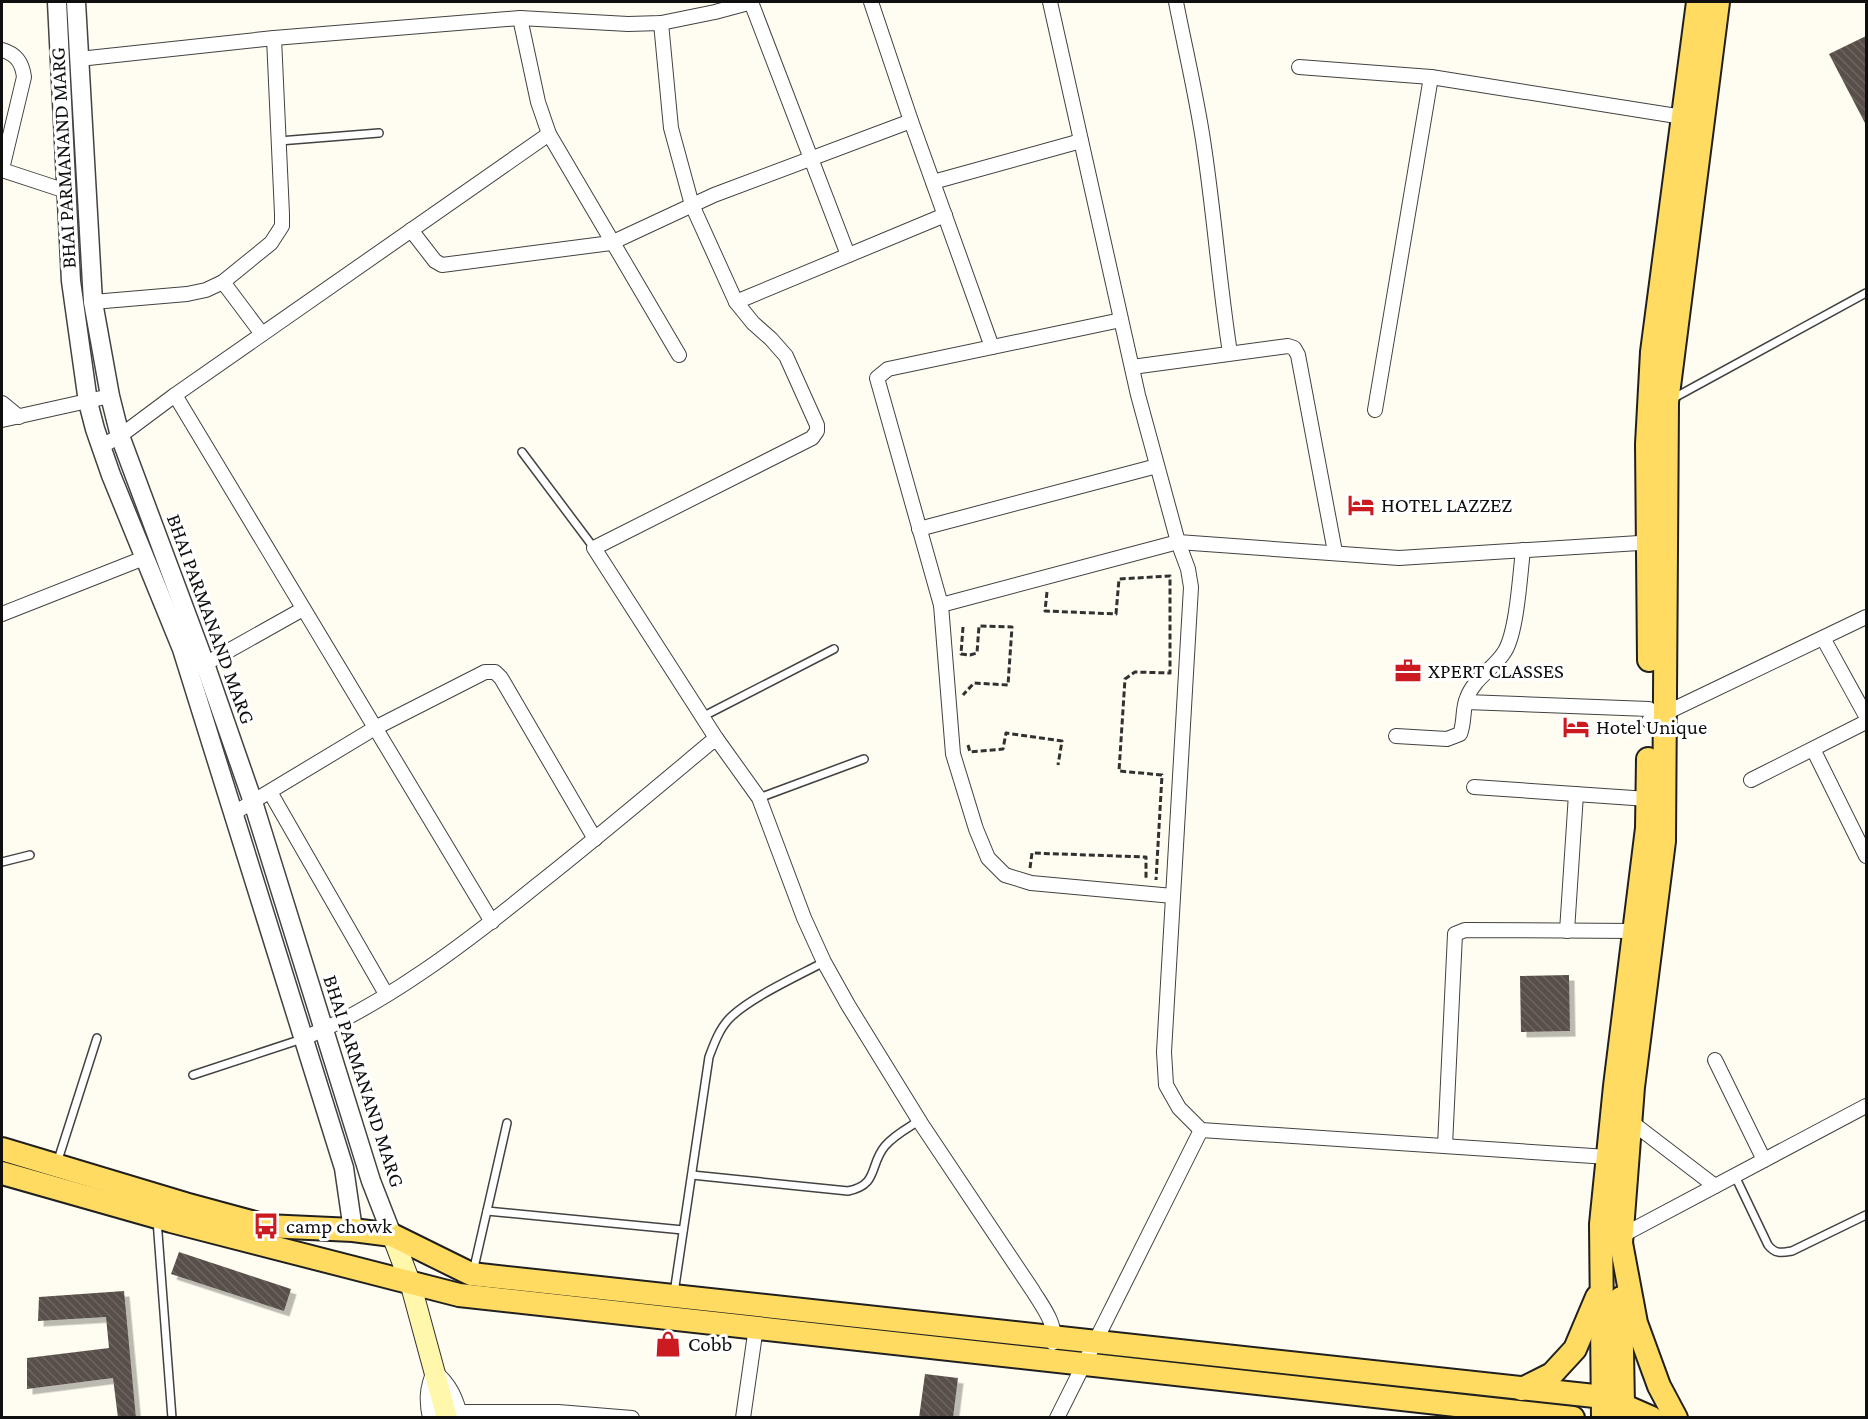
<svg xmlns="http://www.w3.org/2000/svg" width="1868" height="1419" font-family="'Crimson Pro',serif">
  <defs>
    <pattern id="building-back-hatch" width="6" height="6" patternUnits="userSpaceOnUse" patternTransform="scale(1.5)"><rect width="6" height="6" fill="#59504b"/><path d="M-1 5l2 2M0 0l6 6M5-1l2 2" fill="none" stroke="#6c6561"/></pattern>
    <filter id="shadow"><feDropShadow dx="5.5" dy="5.5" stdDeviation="0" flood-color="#0004"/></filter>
  </defs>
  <rect width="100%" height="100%" fill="#fffdf1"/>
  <g fill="url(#building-back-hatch)" filter="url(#shadow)">
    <polygon points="1866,36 1866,125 1829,54"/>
    <polygon points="1569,975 1570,1031 1521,1032 1520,976"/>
    <polygon points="179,1252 291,1289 284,1311 171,1274"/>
    <polygon points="124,1291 136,1418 118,1418 113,1378 27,1389 27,1358 109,1348 106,1317 38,1321 39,1297"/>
    <polygon points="925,1374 958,1378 953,1418 919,1418"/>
  </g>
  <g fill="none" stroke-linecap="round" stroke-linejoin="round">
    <g stroke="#424242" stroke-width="10">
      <g id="service">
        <polyline points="279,141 379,133"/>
        <polyline points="1672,399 1866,293"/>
        <polyline points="522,452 594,548"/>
        <polyline points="702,717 834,649"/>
        <polyline points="759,798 864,759"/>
        <polyline points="2,862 30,855"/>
        <polyline points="193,1075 302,1039"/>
        <polyline points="57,1163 97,1038"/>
        <path d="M692,1175L848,1191C879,1185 869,1165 885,1146C894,1135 908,1128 920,1120"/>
        <path d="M1735,1176L1768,1245C1775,1254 1781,1253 1792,1251L1866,1215"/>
        <polyline points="487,1211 683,1230"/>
        <polyline points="157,1220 172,1418"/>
        <polyline points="473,1272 507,1123"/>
        <path d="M674,1293L709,1057C714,1044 719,1030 728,1020C747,999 798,976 824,962"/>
      </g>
    </g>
    <g stroke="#424242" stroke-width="16">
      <g id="minor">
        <polyline points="751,2 848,255"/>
        <polyline points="871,2 911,121 992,347"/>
        <polyline points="1050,2 1138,395 1178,542 1188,569 1191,587 1164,1052 1166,1085 1179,1108 1201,1130 1608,1157"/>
        <path d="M1176,2C1185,48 1196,94 1203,140C1214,211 1219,282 1230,353"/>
        <polyline points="520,18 538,102 549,134 679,355"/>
        <polyline points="661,23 671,128 692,205 736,302 753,323 771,339 786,356 817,425 817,431 812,438 594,548 716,738"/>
        <polyline points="274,38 520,18 628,24 661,23 715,12 752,2"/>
        <path d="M2,50C16,54 22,62 24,77L2,169"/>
        <polyline points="79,59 274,38 282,214 282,226 271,243 223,282 206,290 187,294 93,302"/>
        <polyline points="1299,67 1431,77 1683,117"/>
        <polyline points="2,170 66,191"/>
        <polyline points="933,182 1081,141"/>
        <polyline points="411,230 435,261 442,265 611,243 714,195 911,121"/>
        <polyline points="223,282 262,334"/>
        <polyline points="736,302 945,215"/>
        <polyline points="1121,320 888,369 877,378 941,605 953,754 976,829 988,858 1005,875 1031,883 1173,896"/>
        <polyline points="1132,367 1288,346 1294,348 1298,355 1335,552"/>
        <polyline points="175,395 492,922"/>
        <polyline points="2,403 19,417"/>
        <polyline points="1375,410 1431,77"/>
        <polyline points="2,420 110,396"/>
        <polyline points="100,447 120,436 175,395 549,134"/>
        <polyline points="919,529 1157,466"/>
        <polyline points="941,605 1178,542 1399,558 1655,542"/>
        <polyline points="2,614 144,558"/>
        <polyline points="1823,638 1866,716"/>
        <polyline points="205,664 303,609"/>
        <polyline points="1466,702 1649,709"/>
        <polyline points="1649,721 1866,617"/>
        <path d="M1396,736L1447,739L1460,734C1465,722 1462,709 1467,698C1474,678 1495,668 1505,651C1517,631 1520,575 1523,550"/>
        <polyline points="1813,749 1866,856"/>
        <polyline points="1751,780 1866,722"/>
        <polyline points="1474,787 1648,799"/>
        <polyline points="270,792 386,994"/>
        <polyline points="234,813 375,728 485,672 495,672 501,678 595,839"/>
        <polyline points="1567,931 1576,794"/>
        <path d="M304,1038C386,1004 467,942 536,886C597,838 656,788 716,738L759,798L804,918L824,962L848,1005L922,1125L1033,1291C1042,1306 1057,1324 1053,1343"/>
        <polyline points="1715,1060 1764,1160"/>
        <polyline points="1630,1121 1715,1186"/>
        <polyline points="1445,1146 1455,934 1465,930 1634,931"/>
        <polyline points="1621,1236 1866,1106"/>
        <polyline points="459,1412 558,1412 632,1418"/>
        <path d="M430,1418C426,1400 427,1388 434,1371C450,1384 456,1398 461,1418"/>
        <polyline points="743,1418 756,1327"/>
        <polyline points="1057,1418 1201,1130"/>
      </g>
    </g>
    <g stroke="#424242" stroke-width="21">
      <g id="tertiary">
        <polyline points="57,2 71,281 88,402 95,429 111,475 182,649 344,1168 353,1230"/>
        <polyline points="76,2 93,302 110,396 120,436 205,664 253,802 371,1181 392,1235"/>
      </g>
    </g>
    <g stroke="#313131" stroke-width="22">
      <polyline id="secondary" points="392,1235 410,1282 447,1418"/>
    </g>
    <g stroke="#202020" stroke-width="26">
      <g id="primary">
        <polyline points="1649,660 1647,444 1652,352 1698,2"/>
        <polyline points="2,1149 185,1204 266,1226 353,1230 392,1235 471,1274 1604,1397 1652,1418"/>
        <polyline points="2,1173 171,1221 459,1295 1573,1418"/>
        <polyline points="1522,1389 1552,1374 1575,1349 1597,1297"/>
        <polyline points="1612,1414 1623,1405 1621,1298"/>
        <polyline points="1603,1418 1601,1224 1615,1086 1647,828 1648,759"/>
        <polyline points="1676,1418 1659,1386 1636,1323 1621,1243 1633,1087 1664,841 1667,402 1718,2"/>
      </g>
    </g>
    <g stroke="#313131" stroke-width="3" stroke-dasharray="6 3" stroke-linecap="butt">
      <polyline points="1047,592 1045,611 1116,614 1119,579 1170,576 1170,673 1135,672 1125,679 1119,771 1162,775 1156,880"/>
      <polyline points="963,627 961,654 970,655 977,653 979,626 1012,627 1008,685 974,683 963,695"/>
      <polyline points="968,745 970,752 1003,749 1006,733 1062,741 1058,765"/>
      <polyline points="1030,868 1032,853 1146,857 1146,880"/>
    </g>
    <use href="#service" stroke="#fff" stroke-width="7"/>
    <use href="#minor" stroke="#fff" stroke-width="14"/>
    <use href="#tertiary" stroke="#fff" stroke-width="18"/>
    <use href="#secondary" stroke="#fff7ac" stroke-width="20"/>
    <use href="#primary" stroke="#ffdc61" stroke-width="22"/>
  </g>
  <defs>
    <g id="hotel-bare" transform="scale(2.07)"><path d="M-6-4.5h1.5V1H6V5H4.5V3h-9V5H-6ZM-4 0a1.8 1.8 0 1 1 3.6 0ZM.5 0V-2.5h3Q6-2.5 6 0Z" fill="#cb1b20" stroke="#fff" stroke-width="2.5" paint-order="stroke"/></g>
    <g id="office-bare" transform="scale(2.07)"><path d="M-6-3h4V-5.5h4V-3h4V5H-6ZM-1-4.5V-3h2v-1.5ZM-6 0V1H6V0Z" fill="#cb1b20" stroke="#fff" stroke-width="2.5" paint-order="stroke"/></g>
    <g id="bus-bare" transform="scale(2.07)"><path d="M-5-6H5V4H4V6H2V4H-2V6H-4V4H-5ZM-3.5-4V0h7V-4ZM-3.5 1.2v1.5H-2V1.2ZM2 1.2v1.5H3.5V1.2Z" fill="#cb1b20" stroke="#fff" stroke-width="2.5" paint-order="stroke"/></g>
    <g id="shop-bare" transform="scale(2.07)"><path d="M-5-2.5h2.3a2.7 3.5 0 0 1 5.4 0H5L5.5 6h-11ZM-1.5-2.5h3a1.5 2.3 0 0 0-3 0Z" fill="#cb1b20" stroke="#fff" stroke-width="2.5" paint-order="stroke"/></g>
  </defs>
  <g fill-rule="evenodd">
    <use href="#hotel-bare" x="1361" y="505"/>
    <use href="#office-bare" x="1408" y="671"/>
    <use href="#hotel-bare" x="1576" y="727"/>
    <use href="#bus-bare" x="266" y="1226"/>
    <use href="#shop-bare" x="668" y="1344"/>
  </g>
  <g text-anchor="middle" stroke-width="6" stroke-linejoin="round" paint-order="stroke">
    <g font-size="21" fill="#0f0f0f" stroke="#fff">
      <text transform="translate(63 158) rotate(-93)" y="7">BHAI PARMANAND MARG</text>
      <text transform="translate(211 619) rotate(70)" y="7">BHAI PARMANAND MARG</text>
      <text transform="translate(364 1081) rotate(72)" y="7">BHAI PARMANAND MARG</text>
    </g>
    <g font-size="21" fill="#0f0f0f" stroke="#fff" text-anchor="start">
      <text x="1381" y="512">HOTEL LAZZEZ</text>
      <text x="1428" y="678">XPERT CLASSES</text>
      <text x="1596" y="734">Hotel Unique</text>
      <text x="286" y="1233">camp chowk</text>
      <text x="688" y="1351">Cobb</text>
    </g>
  </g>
  <rect width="1868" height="1419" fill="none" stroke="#0f0f0f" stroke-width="6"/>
</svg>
